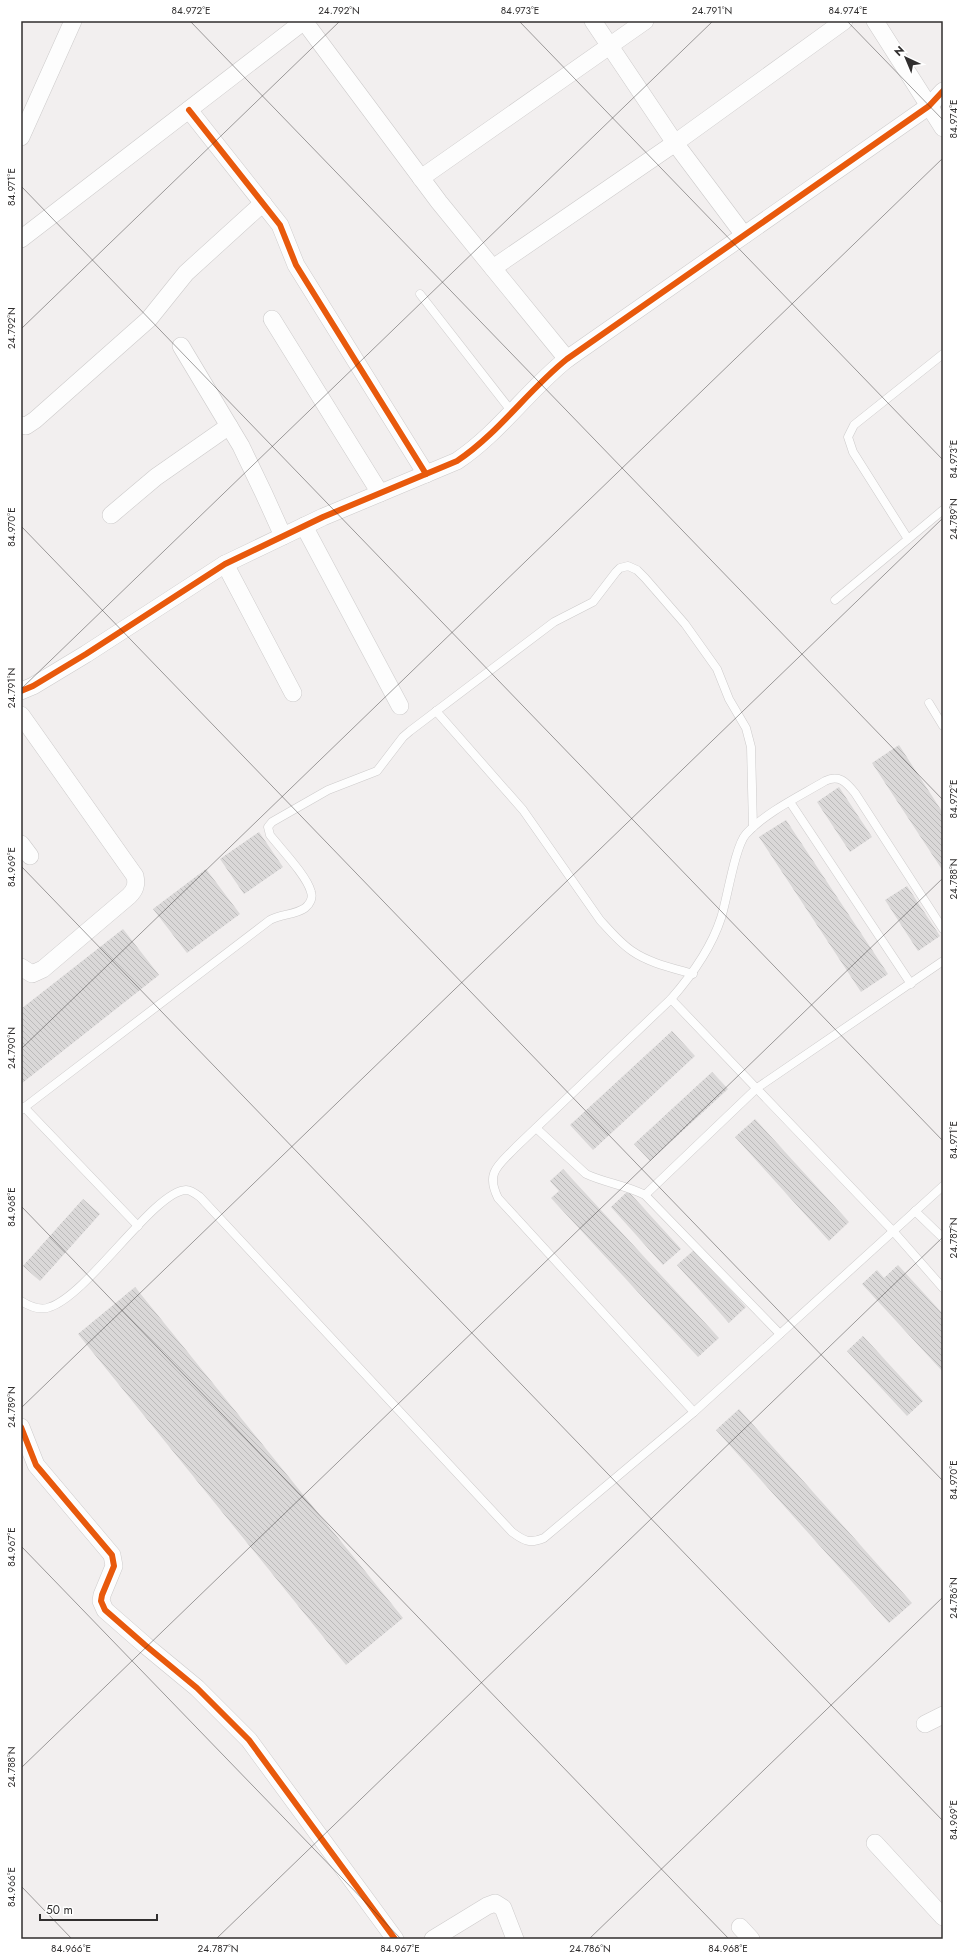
<svg xmlns="http://www.w3.org/2000/svg" width="964" height="1960" font-family="Jost,sans-serif">
  <defs>
    <pattern id="building-back-hatch" width="6" height="6" patternUnits="userSpaceOnUse"><rect width="6" height="6" fill="#dad8d8"/><path d="M-1 5l2 2M0 0l6 6M5-1l2 2" fill="none" stroke="#bbbaba"/></pattern>
  </defs>
  <rect width="100%" height="100%" fill="#f2efef"/>
  <g fill="url(#building-back-hatch)">
    <polygon points="899,745 943,813 943,871 872,763"/>
    <polygon points="839,787 872,837 850,852 817,802"/>
    <polygon points="786,820 888,974 861,992 759,837"/>
    <polygon points="259,832 283,867 244,894 220,859"/>
    <polygon points="206,869 240,914 187,953 153,909"/>
    <polygon points="907,886 940,936 918,951 885,900"/>
    <polygon points="123,929 159,975 21,1084 21,1009"/>
    <polygon points="672,1031 695,1056 593,1150 570,1125"/>
    <polygon points="712,1072 728,1089 650,1161 634,1144"/>
    <polygon points="755,1119 849,1222 829,1241 735,1137"/>
    <polygon points="563,1169 719,1338 698,1357 551,1198 559,1191 550,1181"/>
    <polygon points="628,1191 681,1249 663,1265 611,1207"/>
    <polygon points="83,1199 100,1214 40,1281 23,1266"/>
    <polygon points="694,1250 746,1307 729,1323 677,1265"/>
    <polygon points="898,1265 943,1314 943,1372 862,1284 877,1270 884,1278"/>
    <polygon points="135,1287 403,1618 346,1665 78,1334"/>
    <polygon points="863,1336 923,1401 907,1416 847,1351"/>
    <polygon points="739,1409 912,1603 889,1623 716,1430"/>
  </g>
  <g fill="none" stroke-linecap="round" stroke-linejoin="round">
    <g stroke="#cdcbcb" stroke-width="9">
      <g id="lane">
        <polyline points="420,294 512,412"/>
        <polyline points="908,539 853,452 848,437 854,425 943,354"/>
        <polyline points="835,600 943,510"/>
        <polyline points="929,703 943,726"/>
        <path d="M436,711L523,810L600,920C610,931 620,943 632,951C649,963 673,968 693,974"/>
        <polyline points="790,802 911,984"/>
        <polyline points="671,999 893,1231 943,1288"/>
        <polyline points="24,1107 138,1226"/>
        <path d="M21,1110L270,920C281,914 295,915 305,908C310,904 313,898 311,892C307,876 281,849 270,835L268,827L272,822L328,790L377,771L403,737L410,731L554,622L593,602L616,572L620,568L628,566L637,570L645,578L685,624L717,669L729,699L746,728L751,747L753,827"/>
        <path d="M536,1128L586,1174C605,1183 626,1185 645,1195L780,1334"/>
        <polyline points="645,1195 757,1088 943,961"/>
        <polyline points="915,1211 943,1238"/>
        <path d="M21,1301C29,1306 41,1311 50,1307C89,1294 154,1191 186,1190C191,1190 196,1194 200,1197L512,1532C524,1541 530,1544 544,1538L694,1412L943,1186"/>
        <path d="M694,1412L498,1198C485,1172 499,1165 516,1147L671,999C692,975 711,949 721,918C727,900 735,846 746,834C766,812 800,796 825,781C839,774 846,782 855,793L943,929"/>
      </g>
    </g>
    <g stroke="#cdcbcb" stroke-width="18">
      <g id="street">
        <polyline points="304,21 439,202 567,359"/>
        <polyline points="593,21 675,143 744,235"/>
        <polyline points="875,21 943,128"/>
        <polyline points="189,110 280,225 296,265 426,474"/>
        <polyline points="21,137 73,21"/>
        <polyline points="421,178 645,21"/>
        <polyline points="21,239 304,21"/>
        <polyline points="493,268 675,143 844,21"/>
        <polyline points="272,319 380,493"/>
        <polyline points="181,346 241,446 264,494 283,536"/>
        <polyline points="21,425 26,426 35,420 149,319 186,273 263,203"/>
        <polyline points="111,515 156,477 229,426"/>
        <polyline points="304,526 400,706"/>
        <polyline points="225,564 293,693"/>
        <path d="M21,691L33,686L86,654L225,564L323,517L457,461C499,433 528,390 567,359L929,106L943,91"/>
        <path d="M21,715L135,876C137,885 135,890 129,896L43,969L32,974L21,967"/>
        <polyline points="21,844 30,856"/>
        <polyline points="21,1427 36,1465 112,1555 114,1566 102,1595 101,1601 105,1610 145,1645 197,1688 249,1740 395,1939"/>
        <polyline points="925,1724 943,1715"/>
        <polyline points="875,1843 943,1917"/>
        <polyline points="740,1927 751,1939"/>
        <polyline points="433,1939 487,1906 495,1903 503,1908 515,1939"/>
      </g>
    </g>
    <use href="#lane" stroke="#fdfdfd" stroke-width="8"/>
    <use href="#street" stroke="#fdfdfd" stroke-width="17"/>
    <g stroke="#fff" stroke-width="8">
      <g id="cycleway">
        <polyline points="189,110 280,225 296,265 426,474"/>
        <path d="M21,691L33,686L86,654L225,564L323,517L457,461C499,433 528,390 567,359L929,106L943,91"/>
        <polyline points="21,1427 36,1465 112,1555 114,1566 102,1595 101,1601 105,1610 145,1645 197,1688 249,1740 395,1939"/>
      </g>
    </g>
    <use href="#cycleway" stroke="#e8590c" stroke-width="6"/>
  </g>
  <path fill="none" stroke="#302e2e" stroke-width="1" stroke-opacity="0.45" d="M190,21L943,800M519,21L943,460M847,21L943,120M21,186L943,1141M21,329L340,21M21,526L943,1481M21,689L713,21M21,866L943,1821M21,1049L943,158M21,1206L729,1939M21,1408L943,518M21,1546L401,1939M21,1768L943,878M21,1886L72,1939M216,1939L943,1237M589,1939L943,1597"/>
  <rect width="964" height="1960" fill="none" stroke="#ffffff" stroke-width="44"/>
  <g transform="translate(906 58) rotate(316)" stroke="#ffffff" stroke-width="3" paint-order="stroke">
  <path d="M0-3L7 15L0 10L-7 15Z" fill="#302e2e"/>
  <text y="-6" font-size="11" font-weight="bold" text-anchor="middle" fill="#302e2e">N</text>
  </g>
  <path d="M40 1914v6h117v-6" fill="none" stroke="#302e2e" stroke-width="2"/>
  <text x="46" y="1914" font-size="12" fill="#302e2e" stroke="#ffffff" stroke-width="3" paint-order="stroke">50 m</text>
  <rect x="22" y="22" width="920" height="1916" fill="none" stroke="#302e2e" stroke-width="1.5"/>
  <g font-size="10" text-anchor="middle" fill="#302e2e">
    <text x="191" y="14">84.972°E</text>
    <text x="339" y="14">24.792°N</text>
    <text x="520" y="14">84.973°E</text>
    <text x="712" y="14">24.791°N</text>
    <text x="848" y="14">84.974°E</text>
    <text transform="translate(953 119) rotate(-90)" y="4">84.974°E</text>
    <text transform="translate(11 187) rotate(-90)" y="4">84.971°E</text>
    <text transform="translate(11 328) rotate(-90)" y="4">24.792°N</text>
    <text transform="translate(953 459) rotate(-90)" y="4">84.973°E</text>
    <text transform="translate(953 519) rotate(-90)" y="4">24.789°N</text>
    <text transform="translate(11 527) rotate(-90)" y="4">84.970°E</text>
    <text transform="translate(11 688) rotate(-90)" y="4">24.791°N</text>
    <text transform="translate(953 799) rotate(-90)" y="4">84.972°E</text>
    <text transform="translate(11 867) rotate(-90)" y="4">84.969°E</text>
    <text transform="translate(953 879) rotate(-90)" y="4">24.788°N</text>
    <text transform="translate(11 1048) rotate(-90)" y="4">24.790°N</text>
    <text transform="translate(953 1140) rotate(-90)" y="4">84.971°E</text>
    <text transform="translate(11 1207) rotate(-90)" y="4">84.968°E</text>
    <text transform="translate(953 1238) rotate(-90)" y="4">24.787°N</text>
    <text transform="translate(11 1407) rotate(-90)" y="4">24.789°N</text>
    <text transform="translate(953 1480) rotate(-90)" y="4">84.970°E</text>
    <text transform="translate(11 1547) rotate(-90)" y="4">84.967°E</text>
    <text transform="translate(953 1598) rotate(-90)" y="4">24.786°N</text>
    <text transform="translate(11 1767) rotate(-90)" y="4">24.788°N</text>
    <text transform="translate(953 1820) rotate(-90)" y="4">84.969°E</text>
    <text transform="translate(11 1887) rotate(-90)" y="4">84.966°E</text>
    <text x="71" y="1952">84.966°E</text>
    <text x="218" y="1952">24.787°N</text>
    <text x="400" y="1952">84.967°E</text>
    <text x="590" y="1952">24.786°N</text>
    <text x="728" y="1952">84.968°E</text>
  </g>
</svg>
